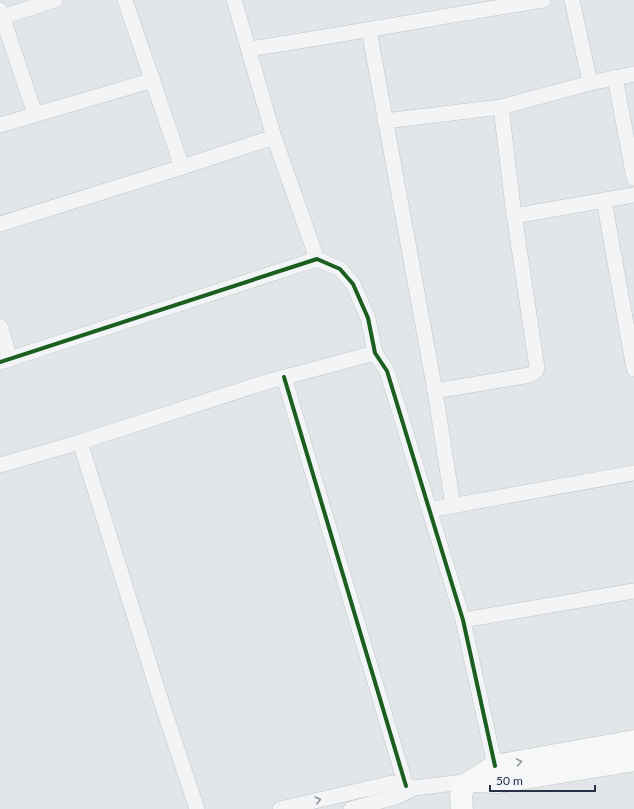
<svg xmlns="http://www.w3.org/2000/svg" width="634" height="809" font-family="Lato,sans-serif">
  <rect width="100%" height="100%" fill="#e3e6e9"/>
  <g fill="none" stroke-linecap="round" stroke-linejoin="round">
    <g stroke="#c1c4c7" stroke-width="16">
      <g id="street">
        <polyline points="125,0 182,167"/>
        <polyline points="234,0 274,137 317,259"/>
        <polyline points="572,0 590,83"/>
        <polyline points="0,10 35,114"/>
        <polyline points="2,17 55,0"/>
        <polyline points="369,30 435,391 453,506"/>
        <path d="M249,49C347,34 445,16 543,0"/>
        <polyline points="615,77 634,178"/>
        <polyline points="385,121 501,107 590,83 634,74"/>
        <polyline points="0,125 153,80"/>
        <polyline points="604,200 634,369"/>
        <polyline points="514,216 634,195"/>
        <polyline points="0,224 182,167 274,137"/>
        <polyline points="0,326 10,359"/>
        <polyline points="0,362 317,259 340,269 353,284 368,318 375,353 387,371 463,620 495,766"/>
        <polyline points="284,377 406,786"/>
        <polyline points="435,391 530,375 536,371 537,368 513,207 501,107"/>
        <polyline points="80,442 162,704 197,809"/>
        <polyline points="0,465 80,442 266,382 375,353"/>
        <polyline points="429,510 634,473"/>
        <polyline points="463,620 634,591"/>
        <polyline points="280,809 392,783 413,788"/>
        <polyline points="351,809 396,797 414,788 471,781"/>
      </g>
    </g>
    <g stroke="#c1c4c7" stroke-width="23">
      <g id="secondary">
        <polyline points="471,781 499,782 634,760"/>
        <polyline points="462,809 461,797 462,791 465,785 495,766 634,741"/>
      </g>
    </g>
    <use href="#street" stroke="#f3f4f5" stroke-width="15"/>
    <use href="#secondary" stroke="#f6f7f7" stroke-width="22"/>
    <g stroke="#f1f4f8" stroke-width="6">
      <g id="cycleway">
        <polyline points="0,362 317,259 340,269 353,284 368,318 375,353 387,371 463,620 495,766"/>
        <polyline points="284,377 406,786"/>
      </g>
    </g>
    <use href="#cycleway" stroke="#1b5e20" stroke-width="4"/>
  </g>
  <defs><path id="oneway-chevron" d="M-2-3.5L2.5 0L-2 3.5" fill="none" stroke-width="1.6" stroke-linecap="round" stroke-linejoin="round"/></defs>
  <use stroke="#8e949e" href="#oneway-chevron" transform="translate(519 762) rotate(-10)"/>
  <use stroke="#8d929d" href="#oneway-chevron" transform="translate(318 800) rotate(-14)"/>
  <path d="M490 785v6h105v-6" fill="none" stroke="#273145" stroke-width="2"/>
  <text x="496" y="785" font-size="12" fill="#273145" stroke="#f1f4f8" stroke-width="3" paint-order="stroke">50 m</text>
</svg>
